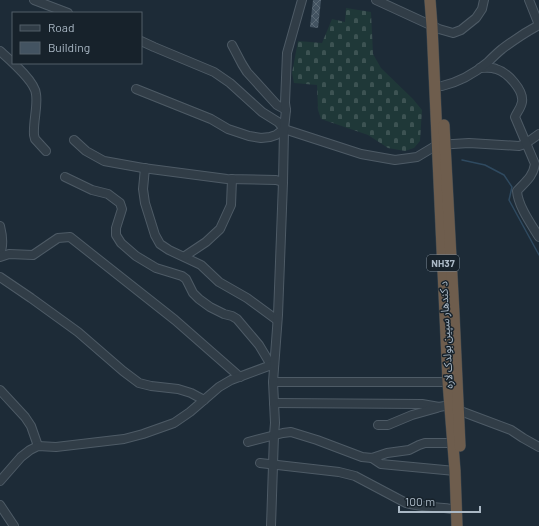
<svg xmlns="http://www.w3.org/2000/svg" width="539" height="526" font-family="Barlow,'Noto Sans Arabic',sans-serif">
  <defs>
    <pattern id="cemetery-stones" width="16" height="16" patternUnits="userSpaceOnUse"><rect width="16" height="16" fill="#1f3838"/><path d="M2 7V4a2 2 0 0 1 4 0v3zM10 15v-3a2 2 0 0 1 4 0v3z" fill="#3d5353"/></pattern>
    <pattern id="building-cross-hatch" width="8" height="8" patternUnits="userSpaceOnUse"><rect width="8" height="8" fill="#435361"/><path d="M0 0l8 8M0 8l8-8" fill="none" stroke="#5b6a76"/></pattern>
  </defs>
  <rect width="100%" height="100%" fill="#1d2b37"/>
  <polygon fill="url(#cemetery-stones)" points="346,8 371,12 373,54 381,68 413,99 422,110 420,141 414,148 405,151 388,148 368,135 321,119 318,110 317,85 294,83 292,73 298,41 322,43 332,19 345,22"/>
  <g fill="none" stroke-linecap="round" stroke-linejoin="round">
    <polyline stroke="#2f4a60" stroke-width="1.5" points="462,160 485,165 504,175 512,187 509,200 539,255"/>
  </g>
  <polygon fill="url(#building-cross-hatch)" points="313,0 321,0 318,28 310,27"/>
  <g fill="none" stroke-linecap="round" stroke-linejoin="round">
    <g stroke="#4e5b66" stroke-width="10">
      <g id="minor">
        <polyline points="34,0 68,13"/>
        <polyline points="376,0 439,29 453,33 461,30 476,18 482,9 484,0"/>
        <polyline points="529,0 539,25"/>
        <polyline points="141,41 154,47 214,72 230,83 262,112 278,122 284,129 361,154 395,160 417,157 437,145 469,143 519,146 525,144 539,134"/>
        <polyline points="232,45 242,64 247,72 277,105 286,110"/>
        <path d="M0,51C10,60 35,81 36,94C38,107 33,121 34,135L35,139L46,151"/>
        <path d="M480,68C485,68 491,67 496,69C507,72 524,90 522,102C521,108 517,112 515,117L535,164C533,177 525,182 517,191C518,206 531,224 539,237"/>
        <path d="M442,86C459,82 475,73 488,62C493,57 497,53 502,49C514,40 526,32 539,25"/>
        <polyline points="136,89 211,119 228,129 249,136 261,138 270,137 276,135 284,129"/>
        <polyline points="74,140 86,151 104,161 143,168 227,179 276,180 283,182"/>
        <polyline points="145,168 143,189 145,203 155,235 160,244 169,250 201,265 219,282 247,298 277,320"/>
        <polyline points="65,177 92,190 108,194 120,203 122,209 116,228 116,235 121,243 136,256 156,268 182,276 186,279 193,293 199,299 210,307 224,314 232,316 237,319 259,345 271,365"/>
        <path d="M0,226C2,234 4,245 0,253"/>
        <polyline points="185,256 206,242 220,229 231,205 232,179"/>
        <polyline points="0,257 9,254 33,255 58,238 70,237 175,320 240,377"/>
        <polyline points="0,277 31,298 78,332 123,371 139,383 151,386 178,389 191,393 204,400"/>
        <polyline points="273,382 448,382"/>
        <polyline points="0,390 25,417 31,426 38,446"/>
        <polyline points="274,403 422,404 439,407 450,405"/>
        <polyline points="455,409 511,430 523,438 539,447"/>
        <polyline points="378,425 388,425 412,415 437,408"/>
        <polyline points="248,442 283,433 291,432 317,440 362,457 372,458 387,453 409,450 419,445 425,443 452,443"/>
        <polyline points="372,458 381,464 455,471"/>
        <path d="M260,463L339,472L355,476L406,503C422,508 440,506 456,510"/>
        <polyline points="0,481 21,457 30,450 38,446 56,447 124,439 143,434 174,423 190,412 219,387 231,380 274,364"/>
        <polyline points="0,505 14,526"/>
        <polyline points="271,526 274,435 275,423 273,382 278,315 283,182 284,129 286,110 285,103 287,53 302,0"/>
      </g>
    </g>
    <g stroke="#39454e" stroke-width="12">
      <g id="highway">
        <polyline points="430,0 432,26 448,382 455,471 457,526"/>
        <polyline points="444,125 454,314 460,446"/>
      </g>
    </g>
    <use href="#minor" stroke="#313d47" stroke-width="8"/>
    <use href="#highway" stroke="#6e5d4d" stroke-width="11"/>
  </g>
  <g text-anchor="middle" stroke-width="3" stroke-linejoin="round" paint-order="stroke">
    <rect fill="#17222b" stroke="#7e8b97" stroke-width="1" x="427" y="255" width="32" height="16" rx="3"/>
    <g font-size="10" font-weight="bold" fill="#aab8c5">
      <text x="443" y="267">NH37</text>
    </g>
    <g font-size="11" fill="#aab8c5" stroke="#17222b">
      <text transform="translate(446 335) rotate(-93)" y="4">د کندهار سپین بولدک لاره</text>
    </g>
  </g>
  <rect x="12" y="12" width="130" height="52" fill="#17222b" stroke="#525e69"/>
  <rect x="20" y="25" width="20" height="6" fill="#313d47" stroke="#525e69"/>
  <text x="48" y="32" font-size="12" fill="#aab8c5">Road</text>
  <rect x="20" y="42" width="20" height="12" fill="#435361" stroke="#525e69"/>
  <text x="48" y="52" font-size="12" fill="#aab8c5">Building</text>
  <path d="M399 506v6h81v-6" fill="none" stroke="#aab8c5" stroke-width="2"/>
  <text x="405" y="506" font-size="12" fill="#aab8c5" stroke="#17222b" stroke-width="3" paint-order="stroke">100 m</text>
</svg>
